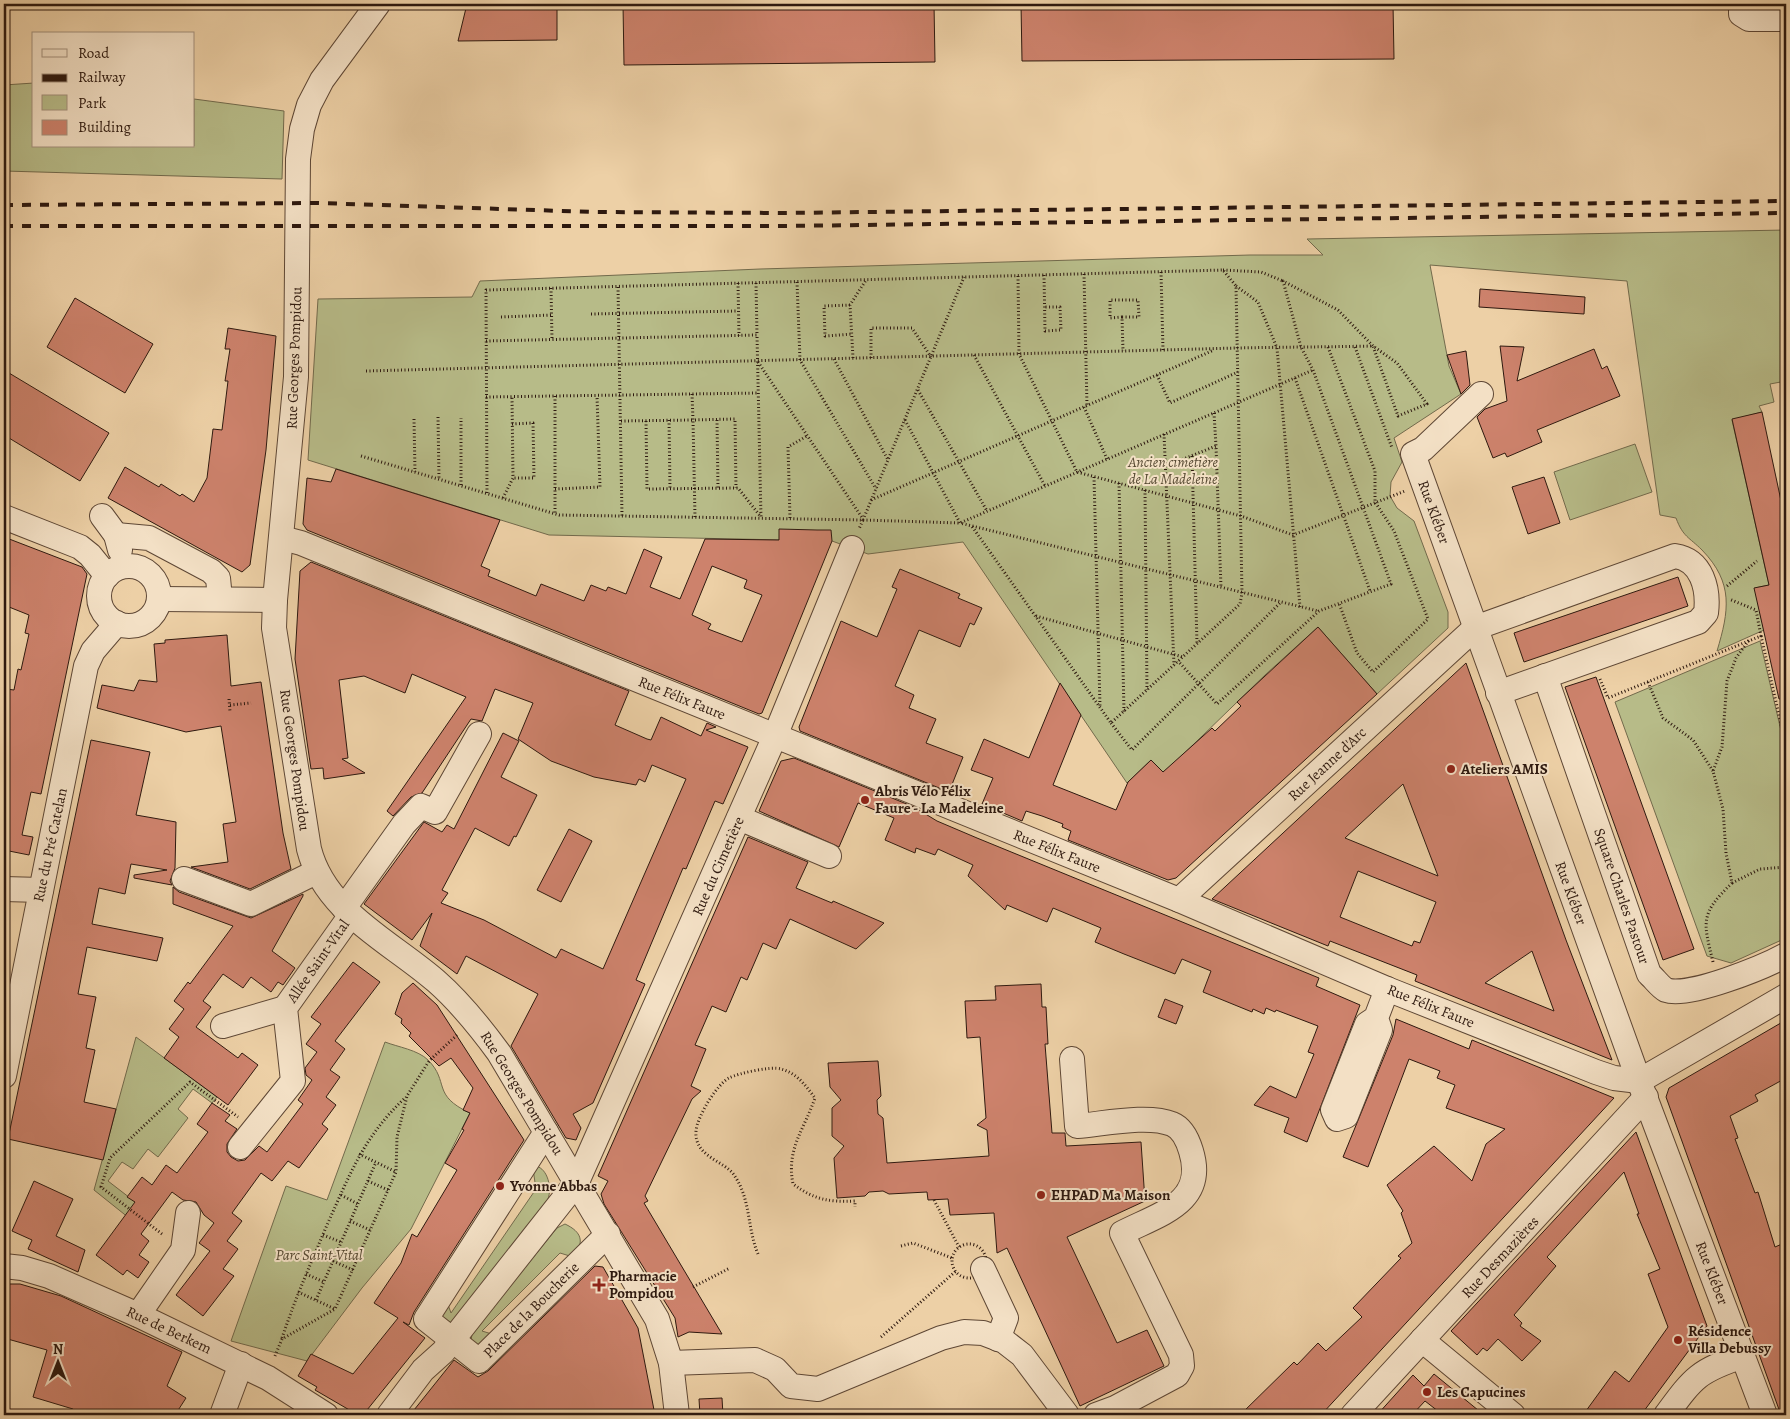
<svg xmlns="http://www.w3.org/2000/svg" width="1790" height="1419" font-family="Alegreya,serif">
  <rect width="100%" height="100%" fill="#edd0a6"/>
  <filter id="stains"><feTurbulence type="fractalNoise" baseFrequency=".004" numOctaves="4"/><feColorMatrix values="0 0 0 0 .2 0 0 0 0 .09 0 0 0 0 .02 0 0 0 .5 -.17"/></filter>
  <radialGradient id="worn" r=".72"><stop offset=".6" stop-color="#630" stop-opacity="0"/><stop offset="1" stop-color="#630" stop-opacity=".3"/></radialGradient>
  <g fill="#b7bb88" stroke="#726a4c">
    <polygon points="34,83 34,146 194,146 194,99 284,111 282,179 4,171 4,85"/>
    <path d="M1786,230V381L1770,384L1774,402L1759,406L1762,412L1732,420L1769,585L1755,588L1764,630L1717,651C1729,611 1734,583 1702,550C1689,537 1683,537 1676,518L1660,515L1627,281L1430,265L1449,366L1461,394L1394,438L1402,462L1391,482L1390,496L1397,508L1414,521L1448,612V628L1377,694L1318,627L1265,675L1164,773L1151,760L1127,783L963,542L868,554L832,541L549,535L308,460L318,299L472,297L480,281L760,269L1250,255H1323L1307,239Z"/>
    <polygon points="1635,444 1652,492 1570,520 1554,472"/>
    <polygon points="1760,641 1786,752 1786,938 1731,963 1707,956 1615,702"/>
    <polygon points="136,1037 217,1097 212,1103 193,1089 178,1109 188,1118 158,1157 148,1149 133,1169 122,1162 108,1181 143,1208 134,1222 94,1190"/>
    <path d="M385,1042C398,1047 418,1050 428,1060C450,1082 431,1095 470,1113L411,1229L362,1288L307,1361L231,1341L286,1186L327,1200Z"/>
    <path d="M536,1166C548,1169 552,1188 548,1199L459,1315L449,1325L443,1321L440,1314L446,1299L451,1313L536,1189L533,1169Z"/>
    <path d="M565,1224C582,1232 585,1242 573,1257L560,1253L482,1331L495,1335L484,1345H476L471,1342L472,1333L557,1228Z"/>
  </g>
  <g fill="#cd826c" stroke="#2e190f" fill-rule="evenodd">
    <polygon points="467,4 557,4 557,40 458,41"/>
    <polygon points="623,4 934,4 935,62 624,65"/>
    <polygon points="1021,4 1393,4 1394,59 1022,61"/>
    <polygon points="1480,289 1585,297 1584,314 1479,307"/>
    <polygon points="75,298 153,344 125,393 47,347"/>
    <polygon points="228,328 276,336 266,450 257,515 250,565 242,572 108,498 125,467 159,487 161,484 180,496 182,494 194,502 207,478 213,429 222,430 228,381 225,381 230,349 225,349"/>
    <polygon points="1500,346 1524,347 1517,381 1594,349 1602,369 1607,366 1620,396 1537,430 1542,442 1507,457 1505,453 1493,458 1477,417 1485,409 1507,401"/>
    <polygon points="1466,351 1470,385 1461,394 1447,355"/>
    <polygon points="4,370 109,433 80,481 4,435"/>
    <polygon points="1762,412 1786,524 1786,698 1779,699 1754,588 1769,585 1732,419"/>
    <path d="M336,469L500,520L481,566L490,570L488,576L536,596L541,584L584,601L591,585L606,591L608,587L626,594L644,549L662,557L650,587L680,599L705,539L779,540V529L817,530H831L832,541L762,713L759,714L307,530L303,524L307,478L331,482ZM712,566L747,580L744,588L762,595L742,642L708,629L711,624L692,615Z"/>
    <polygon points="1544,477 1560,523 1528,534 1512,487"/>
    <polygon points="4,537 82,567 87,574 41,794 31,792 22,835 33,837 29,855 4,850 4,703 6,689 14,690 18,669 21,670 29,634 25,633 29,615 4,605"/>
    <polygon points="311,562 629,691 615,725 647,739 651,740 661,717 701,736 707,723 716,727 706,730 748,747 723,804 715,801 686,869 683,868 636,980 645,984 593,1103 573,1114 581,1128 576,1140 566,1138 511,1046 538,994 466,956 457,974 429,953 420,946 432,913 412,940 364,904 424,822 442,832 447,825 454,829 503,733 519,741 501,777 537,795 516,837 514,836 509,846 475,828 442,890 448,893 441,903 484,920 556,958 561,949 603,969 686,779 652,765 645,782 639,779 636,785 594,777 551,761 518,739 533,703 495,689 482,721 471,719 422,793 411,797 393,816 387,811 466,697 412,674 405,693 364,676 339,680 348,758 342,759 365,773 324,779 323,768 311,769 295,659 300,571"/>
    <polygon points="900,569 960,594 958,598 982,608 974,625 970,623 960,647 919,630 895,686 914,695 909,708 936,719 926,743 963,757 949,792 800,731 799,727 841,621 877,637 897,589 892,587"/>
    <polygon points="1678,577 1688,606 1524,662 1514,633"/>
    <polygon points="1318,627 1377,694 1176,878 1168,880 1068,840 1071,831 1062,827 1063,824 1042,816 1026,811 1022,821 982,804 993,778 971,770 984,739 1029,758 1060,683 1081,715 1053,785 1116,810 1128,782 1151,760 1163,772 1212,728 1215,731 1241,706 1237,702"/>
    <polygon points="227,635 231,686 261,682 283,833 291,869 250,889 191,867 228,862 223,824 236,822 221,726 186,732 97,708 102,685 134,691 139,680 157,682 154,644 165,643 165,640"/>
    <path d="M1466,663L1566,940L1612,1060L1415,981L1417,975L1330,941L1328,946L1212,899ZM1403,784L1438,876L1345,838ZM1358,871L1436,902L1420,943L1414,941L1412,946L1340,917ZM1532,951L1554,1011L1485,983Z"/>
    <polygon points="1596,677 1694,949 1663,960 1565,687"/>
    <polygon points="91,740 150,752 136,815 176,822 175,868 170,881 172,885 134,878 134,875 167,870 131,864 125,894 99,888 92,924 163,938 157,961 87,947 78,994 96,997 86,1048 95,1050 84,1102 116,1109 103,1160 8,1139"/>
    <polygon points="794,758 914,807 937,821 977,838 1319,978 1316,986 1360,1005 1307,1142 1284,1132 1289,1118 1254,1105 1270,1086 1296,1098 1314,1054 1308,1052 1318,1026 1276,1010 1275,1012 1266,1008 1264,1014 1253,1009 1252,1012 1203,992 1211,971 1182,959 1175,974 1124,954 1095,942 1101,928 1053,908 1047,922 1007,905 1005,910 968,876 973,865 938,849 935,855 916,848 915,853 885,840 894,818 858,803 839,847 759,811 781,761"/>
    <polygon points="569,829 592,841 561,902 537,890"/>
    <polygon points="748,837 808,862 796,888 832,903 833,901 884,923 856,949 790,919 776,949 763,943 747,980 741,977 726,1012 712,1006 695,1045 706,1049 691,1086 701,1091 692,1099 645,1196 648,1201 644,1203 722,1334 689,1332 678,1337 675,1318 604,1204 601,1194 608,1181 598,1176"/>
    <polygon points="173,887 179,892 251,918 303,894 303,896 272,951 295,968 283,985 278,982 271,992 251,977 243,988 223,974 203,1001 211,1007 196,1027 238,1058 242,1053 258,1065 228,1105 164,1058 179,1037 169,1029 184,1009 174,1001 188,982 190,984 233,926 173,904"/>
    <polygon points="353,962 380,982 335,1041 345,1049 330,1070 340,1077 326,1097 336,1105 322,1124 328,1129 299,1168 288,1161 272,1181 261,1173 232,1213 242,1221 227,1241 238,1249 223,1269 234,1276 203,1316 176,1295 210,1251 199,1243 214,1223 204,1215 196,1202 183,1200 172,1192 141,1234 149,1241 139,1255 149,1262 138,1278 127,1270 123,1275 96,1255 135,1202 127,1197 142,1177 152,1185 166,1165 177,1173 208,1132 197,1124 212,1103 230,1115 225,1121 237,1129 227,1144 227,1152 231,1157 238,1161 245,1160 259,1146 267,1152 303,1104 298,1100 312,1080 306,1075 305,1068 317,1052 306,1044 321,1024 311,1017"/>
    <polygon points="413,983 437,1005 524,1140 414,1312 409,1325 403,1322 425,1338 363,1415 358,1415 315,1390 317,1387 298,1376 311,1354 353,1374 398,1318 374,1303 401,1263 412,1234 417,1237 457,1170 445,1163 464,1130 462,1129 470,1113 463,1110 473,1088 451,1058 439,1066 409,1036 411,1033 401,1023 402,1019 395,1014 402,993"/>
    <polygon points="1041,984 1042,1007 1046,1007 1048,1044 1045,1044 1052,1133 1065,1133 1066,1146 1141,1142 1145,1201 1067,1237 1117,1343 1147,1330 1164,1366 1080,1406 1007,1248 997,1253 994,1213 950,1215 948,1199 928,1200 927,1192 889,1194 883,1191 869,1192 865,1196 837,1198 834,1158 844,1146 832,1136 832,1108 841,1100 830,1087 828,1063 878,1061 881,1096 877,1100 878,1114 883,1118 887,1163 989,1156 987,1130 977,1125 986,1118 980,1037 967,1038 965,1001 996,1000 995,986"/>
    <polygon points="1165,999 1183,1006 1176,1024 1158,1017"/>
    <polygon points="1396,1019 1469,1049 1472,1040 1614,1098 1321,1415 1240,1415 1294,1362 1297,1365 1318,1343 1326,1351 1362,1317 1353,1308 1401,1258 1398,1256 1412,1243 1401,1213 1403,1211 1387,1185 1434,1146 1472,1181 1486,1144 1505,1129 1446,1108 1455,1085 1437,1078 1440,1071 1409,1059 1368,1167 1343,1157 1393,1035"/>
    <polygon points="1786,1020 1786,1078 1755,1095 1758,1101 1730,1116 1738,1138 1735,1139 1755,1193 1758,1192 1775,1247 1782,1244 1786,1258 1786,1415 1781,1415 1666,1097 1669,1088"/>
    <polygon points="1636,1132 1707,1326 1641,1415 1583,1415 1615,1371 1629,1382 1668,1327 1648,1274 1660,1269 1637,1214 1639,1214 1624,1172 1547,1257 1556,1266 1514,1315 1522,1323 1520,1326 1541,1341 1522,1361 1498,1339 1487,1351 1483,1348 1477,1355 1451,1331"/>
    <polygon points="34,1181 73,1199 56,1236 85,1250 78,1272 28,1249 32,1240 12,1231"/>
    <polygon points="595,1266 603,1267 638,1328 655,1415 410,1415 454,1360 478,1377 488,1371"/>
    <polygon points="4,1284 20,1284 61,1296 182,1352 167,1386 186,1398 175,1415 69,1415 73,1409 33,1397 47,1350 4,1338"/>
    <polygon points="1434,1374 1484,1415 1443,1415 1425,1401 1412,1415 1377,1415 1413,1375 1424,1386"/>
    <polygon points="722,1398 723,1415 700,1415 699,1399"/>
  </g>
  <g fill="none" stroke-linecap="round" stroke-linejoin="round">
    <g stroke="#5e4735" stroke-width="26">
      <g id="minor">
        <path d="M378,4L322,80L309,105L302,129L298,159L296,377L275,600L274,628L309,849C325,912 390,941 436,981C460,1002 480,1027 499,1053L657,1319L671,1363L677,1415"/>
        <polyline points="1741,4 1741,14 1749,19 1786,19"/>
        <polyline points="1481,394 1423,449 1413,454 1639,1081 1765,1415"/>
        <polyline points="102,516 116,535 120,550"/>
        <polyline points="4,517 80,547 90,555 107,576"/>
        <polyline points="116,535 149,538 211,571 218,578 220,599"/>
        <polyline points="282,538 301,543 1179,900 1387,989 1596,1072 1614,1078 1639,1081"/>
        <circle cx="129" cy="596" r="30"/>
        <polyline points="159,599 275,600"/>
        <path d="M1545,676L1649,974C1654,978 1660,987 1666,990C1689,998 1764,967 1786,955"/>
        <polyline points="739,818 829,856"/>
        <polyline points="184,879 251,904 316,872"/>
        <polyline points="4,889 41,890"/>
        <path d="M1179,900L1475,628L1675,556C1702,560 1709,589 1706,613L1698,622L1498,693"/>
        <polyline points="344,908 404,824 421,806 435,812 479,734"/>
        <polyline points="1376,1018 1367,1024 1333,1110 1337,1119 1346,1116 1380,1030 1376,1018 1387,989"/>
        <polyline points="223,1026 285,1008"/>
        <path d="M1072,1059L1077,1126C1103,1124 1148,1114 1172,1124C1182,1128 1188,1141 1191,1151C1207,1203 1159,1214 1122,1233L1181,1355L1182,1366L1177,1375L1115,1408L1096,1415"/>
        <polyline points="4,1076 86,666 93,651 117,623"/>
        <polyline points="1639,1081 1786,996"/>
        <polyline points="546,1132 426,1319 479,1361 608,1234"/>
        <polyline points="240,1147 293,1081 285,1008 351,915"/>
        <polyline points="4,1266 22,1268 49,1276 138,1315 268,1378 326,1415"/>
        <polyline points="983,1269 1006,1318 998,1339"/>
        <polyline points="138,1315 183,1250 188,1213"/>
        <polyline points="1422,1340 1513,1415"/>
        <polyline points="671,1363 755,1360 775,1369 791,1386 818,1389 941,1338 964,1332 983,1333 1004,1341 1022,1355 1067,1415"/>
        <polyline points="222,1415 241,1364"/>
        <polyline points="389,1415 423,1370 443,1352 577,1182 775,736 852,548"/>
        <polyline points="1353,1415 1646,1097"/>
        <path d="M1666,1415C1694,1377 1698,1371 1743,1356"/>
      </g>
    </g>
    <g stroke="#2e190f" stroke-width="3" stroke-dasharray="1 2.5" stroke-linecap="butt">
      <polyline points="1223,270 1261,272 1283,281"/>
      <polyline points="1161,272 1163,350"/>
      <polyline points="1084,274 1087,406"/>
      <polyline points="1044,275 1045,331 1061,330 1060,307 1045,307"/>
      <polyline points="1018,276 1019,354 1077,472 1241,516 1293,535 1405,491"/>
      <polyline points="797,282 800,360 876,489"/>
      <polyline points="738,283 739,336"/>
      <polyline points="756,283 757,335"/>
      <polyline points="1236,286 1258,302 1277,348 1300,607"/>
      <polyline points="618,287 622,516"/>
      <polyline points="551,288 552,340"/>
      <polyline points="850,305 824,306 825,336 852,334"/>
      <polyline points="591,314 738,311"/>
      <polyline points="501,317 552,315"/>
      <polyline points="1122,317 1110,318 1110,300 1138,300 1139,317 1122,317 1123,351"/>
      <polyline points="486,341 757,335 761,518"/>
      <polyline points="1328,347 1375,471 1375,502 1394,531 1428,619 1373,672 1357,653 1339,603"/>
      <polyline points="1355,347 1392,448"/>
      <polyline points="974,355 1045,486"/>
      <polyline points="853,358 850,305 866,280"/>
      <polyline points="871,358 871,328 912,328 931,357"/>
      <polyline points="834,359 888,460"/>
      <polyline points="758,362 863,519"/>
      <path d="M366,371L1237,348C1282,347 1327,347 1373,346L1398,416L1427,404L1397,363L1373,346L1338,310L1283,281L1301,347L1313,370L1391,584L1319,611L1217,704L1178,661"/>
      <polyline points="1157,375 1170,403 1238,372"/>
      <polyline points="1295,378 1370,591"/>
      <polyline points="918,390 987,511"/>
      <polyline points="692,394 693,420 735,419 736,488"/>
      <polyline points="555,396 555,514"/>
      <polyline points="486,397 758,393"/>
      <polyline points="1084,407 1107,459"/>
      <polyline points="1214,413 1216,446"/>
      <polyline points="438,417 439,479"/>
      <polyline points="414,419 415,472"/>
      <polyline points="669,420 670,488"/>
      <polyline points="717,420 718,488"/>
      <polyline points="905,420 960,523 1318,611"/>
      <polyline points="621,421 693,420 695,517"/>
      <polyline points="646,421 647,489 738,488 761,517"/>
      <polyline points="512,424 533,423 534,478 513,478"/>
      <polyline points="1164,434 1174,665"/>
      <polyline points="361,456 559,515 863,520 859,529"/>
      <polyline points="1192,456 1197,644"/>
      <polyline points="1166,466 1216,446 1221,588"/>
      <polyline points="1094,477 1100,706"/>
      <polyline points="1119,483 1124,712"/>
      <polyline points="461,485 461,418"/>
      <polyline points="555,489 600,487 597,396"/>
      <polyline points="1145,490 1147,690"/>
      <polyline points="487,493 486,290 1223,270 1236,286 1242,593 1240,604 1111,723 971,525"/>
      <polyline points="503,498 513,478 512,397"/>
      <polyline points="871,500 1214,350"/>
      <polyline points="790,518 788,447 807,436"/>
      <polyline points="863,520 960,523 1313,370"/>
      <polyline points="863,520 964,277"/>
      <polyline points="1727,586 1757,561"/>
      <polyline points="1036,616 1183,657"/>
      <polyline points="1761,636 1786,746"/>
      <polyline points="1600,679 1608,698 1761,636 1756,610 1729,599"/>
      <polyline points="1648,682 1663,718 1693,740 1713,771"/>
      <polyline points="229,699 230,712"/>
      <polyline points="230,705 251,703"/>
      <polyline points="1111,723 1132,750 1281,602"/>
      <polyline points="1732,883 1760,869 1786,867"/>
      <path d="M1713,962C1703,921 1700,914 1732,883L1726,853L1723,809L1713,771L1722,747L1727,681L1736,658L1749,640"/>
      <polyline points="359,1154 396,1172"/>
      <polyline points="368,1181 388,1190"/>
      <polyline points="341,1195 358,1204"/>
      <polyline points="934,1200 959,1247"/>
      <polyline points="350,1221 370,1230"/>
      <polyline points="162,1234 101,1187 110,1158 190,1082 238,1117"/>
      <polyline points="323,1235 341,1242"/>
      <circle cx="969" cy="1261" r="17"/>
      <polyline points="901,1246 913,1243 952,1258"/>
      <path d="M758,1254C747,1228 751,1199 734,1175C725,1161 694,1157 696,1131C697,1117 717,1084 729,1078C739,1073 771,1066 781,1069C797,1073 806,1086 815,1098C804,1130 786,1149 793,1184C815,1200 828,1202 855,1201V1207"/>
      <polyline points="333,1261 353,1270"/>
      <polyline points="306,1274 324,1282"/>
      <polyline points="693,1287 730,1268"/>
      <polyline points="298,1292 335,1309"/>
      <polyline points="316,1300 376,1162"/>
      <polyline points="881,1337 956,1271"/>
      <path d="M282,1338C295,1299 311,1263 327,1225C350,1174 364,1136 406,1097"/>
      <polyline points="275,1356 282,1339 335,1309 396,1172 397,1137 407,1096 429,1061 457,1035"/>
    </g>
    <use href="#minor" stroke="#f3e0c5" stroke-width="24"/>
    <g stroke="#2e190f" stroke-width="4" stroke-dasharray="9 9" stroke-linecap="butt">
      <polyline points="4,205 318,203 595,212 785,213 1786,201"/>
      <polyline points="4,226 784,226 1786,213"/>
    </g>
  </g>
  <g fill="#8f2418" stroke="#f3e0c5" stroke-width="2">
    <circle cx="1451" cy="769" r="5"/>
    <circle cx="865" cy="800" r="5"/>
    <circle cx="500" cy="1186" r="5"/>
    <circle cx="1041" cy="1195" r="5"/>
    <path d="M596.5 1277.5h5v5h5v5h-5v5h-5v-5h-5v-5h5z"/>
    <circle cx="1678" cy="1340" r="5"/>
    <circle cx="1427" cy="1392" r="5"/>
  </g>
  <g text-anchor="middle" stroke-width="4" stroke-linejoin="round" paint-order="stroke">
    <g font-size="15" fill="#2e190f" stroke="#f3e0c5">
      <text transform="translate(294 358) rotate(-88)" y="5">Rue Georges Pompidou</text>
      <text transform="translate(1434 512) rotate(70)" y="5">Rue Kléber</text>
      <text transform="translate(682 698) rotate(22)" y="5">Rue Félix Faure</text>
      <text transform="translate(295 760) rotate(82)" y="5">Rue Georges Pompidou</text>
      <text transform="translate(1327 764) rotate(-43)" y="5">Rue Jeanne d'Arc</text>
      <text transform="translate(50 845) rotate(-78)" y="5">Rue du Pré Catelan</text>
      <text transform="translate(1057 851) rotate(22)" y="5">Rue Félix Faure</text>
      <text transform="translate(718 866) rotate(-66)" y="5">Rue du Cimetière</text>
      <text transform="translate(1571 893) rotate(70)" y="5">Rue Kléber</text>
      <text transform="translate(1622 896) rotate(71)" y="5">Square Charles Pastour</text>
      <text transform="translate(318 961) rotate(-55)" y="5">Allée Saint-Vital</text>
      <text transform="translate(1431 1006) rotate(22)" y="5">Rue Félix Faure</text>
      <text transform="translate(522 1093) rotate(58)" y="5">Rue Georges Pompidou</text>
      <text transform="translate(1500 1257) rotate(-47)" y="5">Rue Desmazières</text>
      <text transform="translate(1712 1273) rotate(69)" y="5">Rue Kléber</text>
      <text transform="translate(531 1310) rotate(-45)" y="5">Place de la Boucherie</text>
      <text transform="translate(169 1330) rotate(25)" y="5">Rue de Berkem</text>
    </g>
    <g font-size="15" font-style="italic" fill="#574a33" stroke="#f3e0c5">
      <text x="1173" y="467">Ancien cimetière<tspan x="1173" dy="17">de La Madeleine</tspan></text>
      <text x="319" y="1260">Parc Saint-Vital</text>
    </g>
    <g font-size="15" font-weight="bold" fill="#2e190f" stroke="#f3e0c5" text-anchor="start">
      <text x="1461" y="774">Ateliers AMIS</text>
      <text x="875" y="796">Abris Vélo Félix<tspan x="875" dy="17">Faure - La Madeleine</tspan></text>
      <text x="510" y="1191">Yvonne Abbas</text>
      <text x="1051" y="1200">EHPAD Ma Maison</text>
      <text x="609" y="1281">Pharmacie<tspan x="609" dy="17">Pompidou</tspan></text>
      <text x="1688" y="1336">Résidence<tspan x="1688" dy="17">Villa Debussy</tspan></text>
      <text x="1437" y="1397">Les Capucines</text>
    </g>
  </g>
  <rect width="1790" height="1419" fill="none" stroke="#edd0a6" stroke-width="20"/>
  <rect x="5" y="5" width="1780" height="1409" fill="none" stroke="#2e190f" stroke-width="2.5"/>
  <rect x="10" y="10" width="1770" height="1399" fill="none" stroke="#2e190f"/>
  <rect x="32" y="32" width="162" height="115" fill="#f3e0c5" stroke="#a4907c"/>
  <rect x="42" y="49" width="25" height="8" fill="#f3e0c5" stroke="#a4907c"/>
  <text x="78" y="58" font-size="15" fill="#2e190f">Road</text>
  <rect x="42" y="74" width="25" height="8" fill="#2e190f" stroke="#a4907c"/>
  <text x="78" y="82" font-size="15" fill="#2e190f">Railway</text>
  <rect x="42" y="95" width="25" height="15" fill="#b7bb88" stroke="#a4907c"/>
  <text x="78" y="108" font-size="15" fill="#2e190f">Park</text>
  <rect x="42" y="120" width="25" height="15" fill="#cd826c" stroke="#a4907c"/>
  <text x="78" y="132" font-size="15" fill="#2e190f">Building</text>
  <g transform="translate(58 1362)" stroke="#f3e0c5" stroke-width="4" paint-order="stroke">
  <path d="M0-4L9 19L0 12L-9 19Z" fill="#2e190f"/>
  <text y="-8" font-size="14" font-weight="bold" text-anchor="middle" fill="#2e190f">N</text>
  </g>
  <rect width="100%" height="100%" filter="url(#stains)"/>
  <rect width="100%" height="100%" fill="url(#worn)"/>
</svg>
